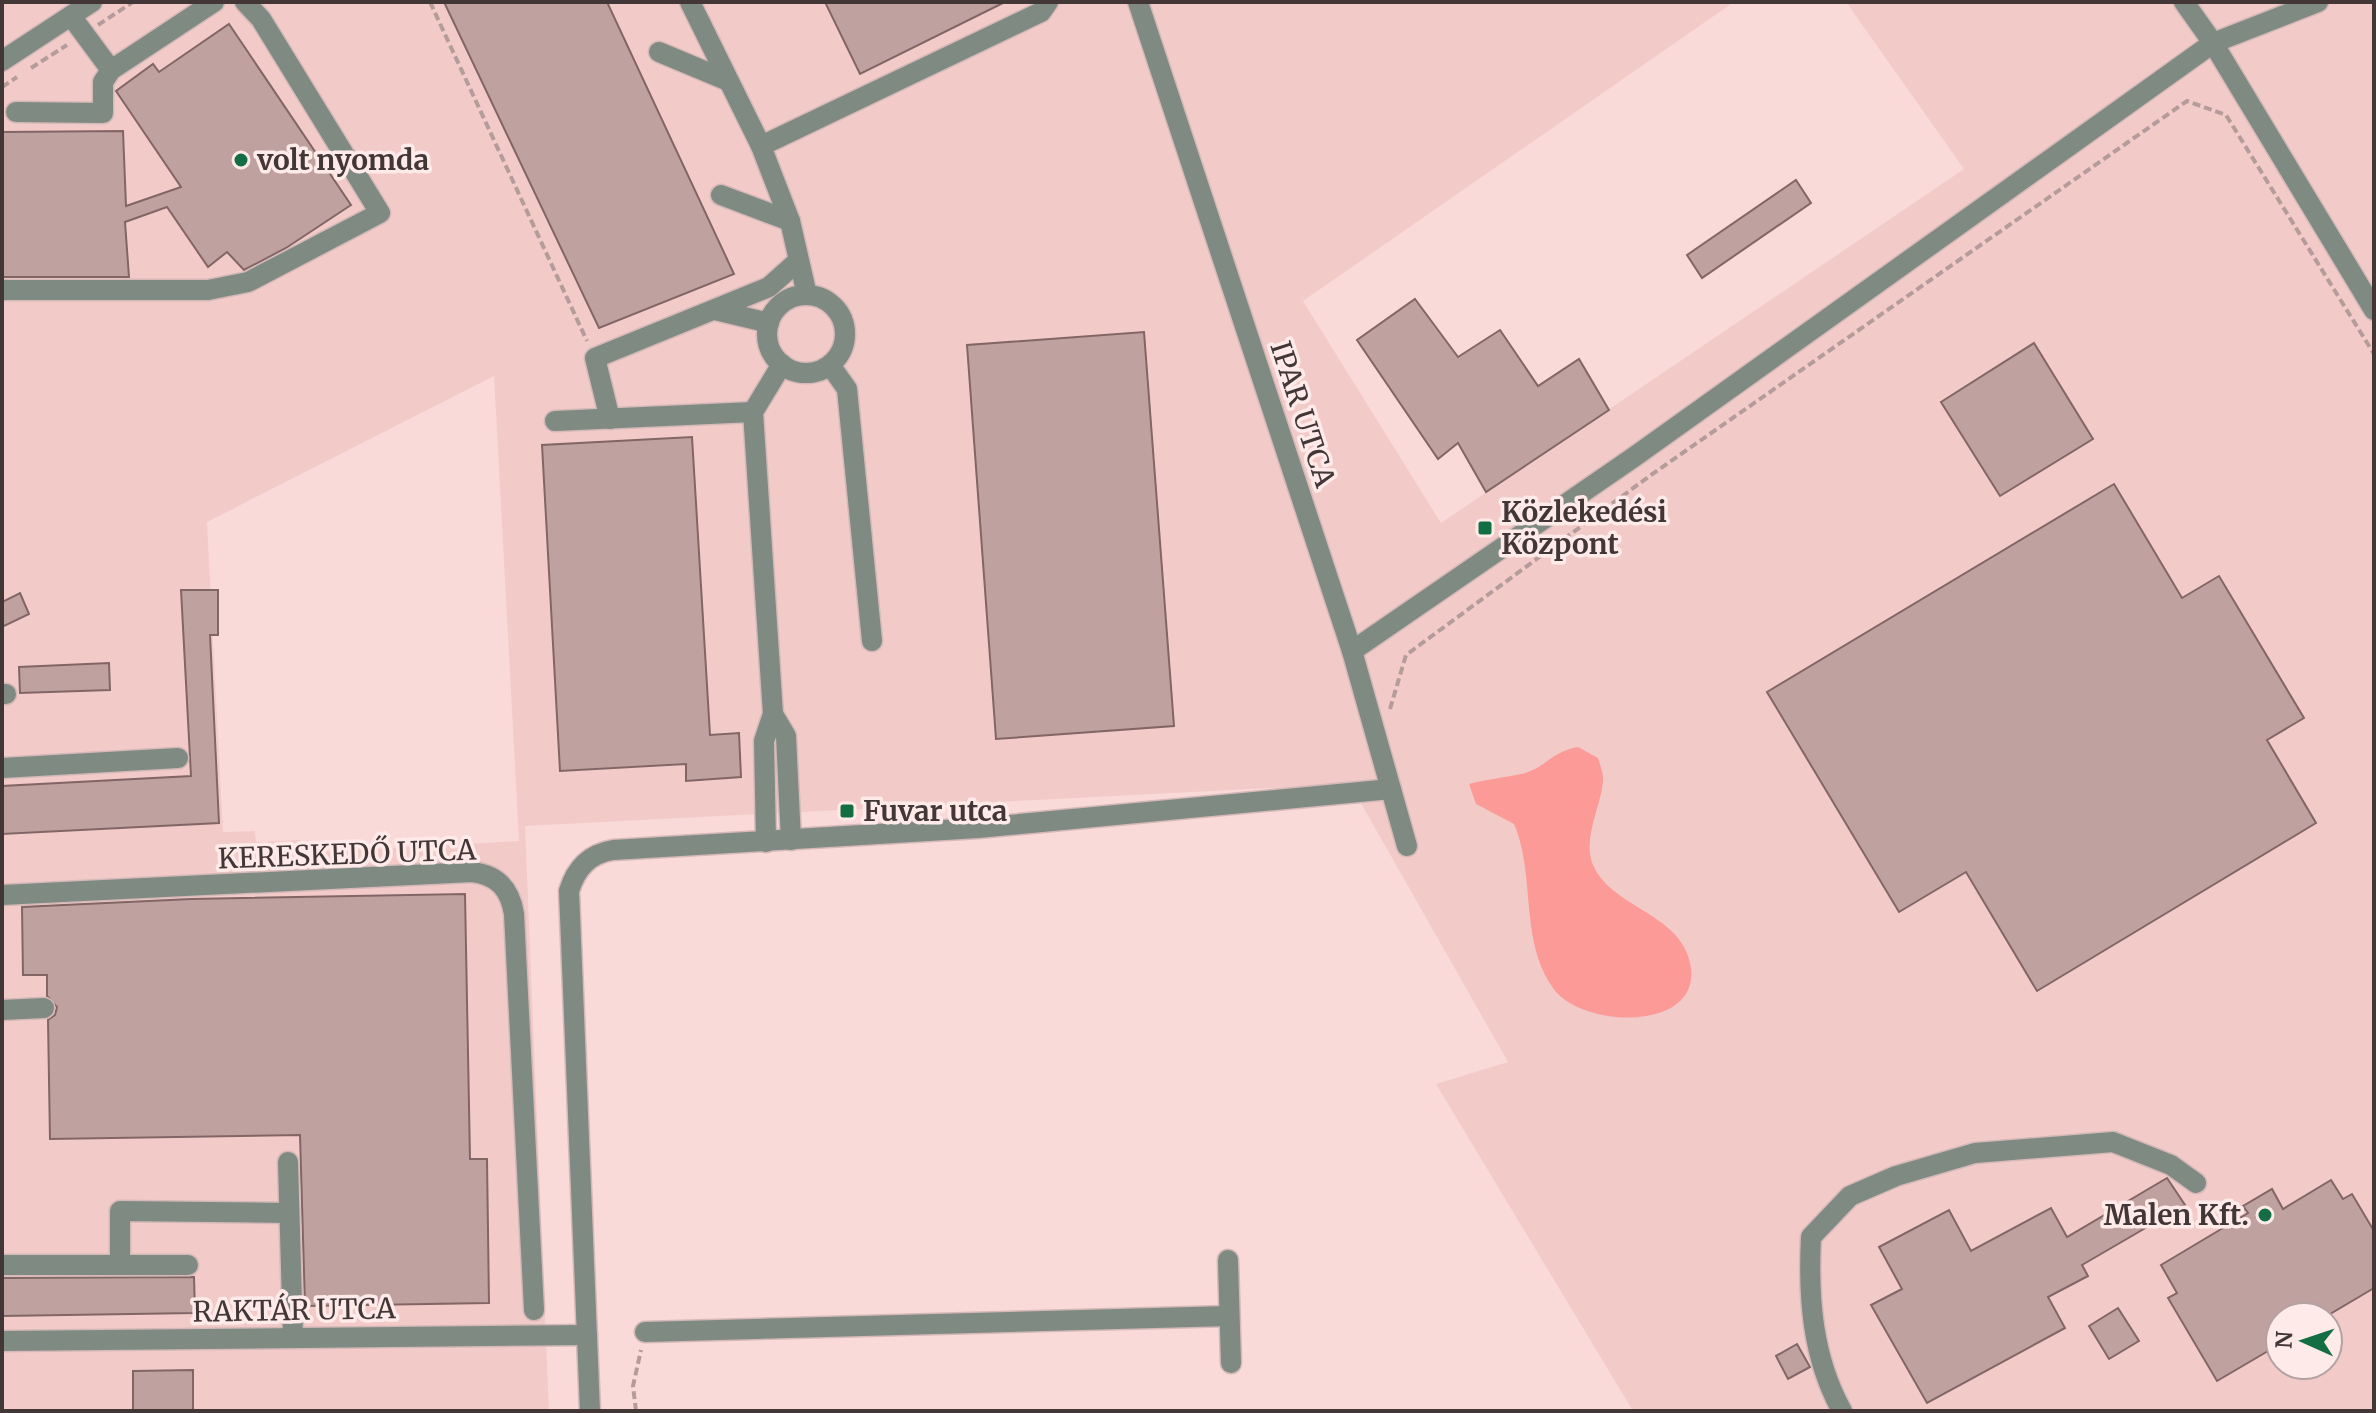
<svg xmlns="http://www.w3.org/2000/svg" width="2376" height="1413" font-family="Merriweather,serif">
  <rect width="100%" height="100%" fill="#fadad8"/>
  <path fill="#f2cbc9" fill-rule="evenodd" d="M2,2H1734L1303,301L1441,523L1964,169L1846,2H2374V1411H1633L1436,1084L1508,1062L1350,784L525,826L549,1411H2ZM494,376L519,841L301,853L300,840L256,842L255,831L223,832L207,522ZM2280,1317H2328V1365H2280Z"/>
  <path fill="#fc9a97" d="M1578,747L1598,758C1600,765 1604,774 1603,781C1601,807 1582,839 1593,865C1613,910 1684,913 1691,968C1699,1033 1580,1028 1553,988C1519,941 1536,875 1514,824L1476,804L1469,784C1487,779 1503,778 1521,774C1545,769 1550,752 1578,747Z"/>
  <g fill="#bfa19f" stroke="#826665" stroke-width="2">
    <polygon points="444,2 607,2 734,274 599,328"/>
    <polygon points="825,2 1005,2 860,74"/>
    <polygon points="229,24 351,205 286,248 244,270 227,252 208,267 167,207 125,222 129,277 2,277 2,132 123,131 126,206 181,187 116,91 153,64 159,72"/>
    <polygon points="1796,180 1811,203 1702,278 1687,255"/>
    <polygon points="1415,299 1458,357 1500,330 1538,386 1579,359 1609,410 1486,492 1458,443 1438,459 1357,340"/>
    <polygon points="1144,332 1174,726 996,739 967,345"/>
    <polygon points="2034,343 2093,439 2000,496 1941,402"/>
    <polygon points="692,437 710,735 739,733 741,777 686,781 686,764 560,771 542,445"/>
    <polygon points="2114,484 2182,598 2219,576 2304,718 2267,740 2316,823 2037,991 1966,872 1899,912 1767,692"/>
    <polygon points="181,590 218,590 218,635 210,635 219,823 2,834 2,786 191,776"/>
    <polygon points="20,593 29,614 2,627 2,602"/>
    <polygon points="109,663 110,690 20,693 19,667"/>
    <polygon points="465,894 470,1159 487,1159 489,1303 305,1306 300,1135 50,1139 48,1020 55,1015 57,1007 47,996 47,975 23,975 22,907 191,899"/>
    <polygon points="2167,1178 2185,1205 2082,1265 2088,1276 2048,1297 2065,1328 1927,1403 1871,1305 1902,1289 1879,1247 1949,1210 1971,1251 2051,1208 2067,1237"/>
    <polygon points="2331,1180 2343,1199 2352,1194 2374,1231 2374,1288 2325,1317 2280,1317 2280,1344 2217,1381 2168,1298 2177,1293 2161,1265 2248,1213 2243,1206 2272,1189 2283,1209"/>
    <polygon points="194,1277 195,1313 2,1316 2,1278"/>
    <polygon points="2118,1308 2139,1341 2109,1359 2089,1326"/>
    <polygon points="1797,1344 1810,1367 1788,1379 1776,1356"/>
    <polygon points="193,1370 193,1411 133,1411 133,1371"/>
  </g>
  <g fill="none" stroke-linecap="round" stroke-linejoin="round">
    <g stroke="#d5b9b8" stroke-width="23">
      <g id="minor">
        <polyline points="690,2 761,146 790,221 807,295"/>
        <polyline points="1138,2 1352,651 1407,846"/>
        <polyline points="2184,2 2213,43 2374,310"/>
        <polyline points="71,16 111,70"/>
        <polyline points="659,52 726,80"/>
        <polyline points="2,61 92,2"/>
        <polyline points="16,112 103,113 103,82 111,70 214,2"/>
        <polyline points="761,146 1041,12 1048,2"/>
        <polyline points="721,195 790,221"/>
        <polyline points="2,290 208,290 248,282 380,213 261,19 245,2"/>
        <circle cx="806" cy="334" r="39"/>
        <polyline points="715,310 769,323"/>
        <polyline points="830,365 847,389 872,641"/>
        <polyline points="610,419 595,358 769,287 798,261"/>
        <polyline points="555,421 753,412"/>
        <polyline points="1352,651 1634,457 2213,43 2318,2"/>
        <polyline points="2,694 6,694"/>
        <polyline points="773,714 786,736 791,840"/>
        <polyline points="2,768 178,758"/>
        <polyline points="766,842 764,741 773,714 753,412 782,364"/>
        <path d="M2,895L472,872C498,875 510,889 514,914L534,1310"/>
        <polyline points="2,1010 44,1008"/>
        <polyline points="288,1162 293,1338"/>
        <polyline points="1228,1260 1231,1363"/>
        <polyline points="120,1264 120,1211 289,1213"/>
        <polyline points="2,1265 188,1265"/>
        <polyline points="645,1332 1229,1316"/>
        <polyline points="2,1341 587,1335"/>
        <path d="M590,1411L569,891C576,868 589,854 613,850L978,828L1391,789"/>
        <path d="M1842,1411C1812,1357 1808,1297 1811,1237L1850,1196L1896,1176L1975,1153L2113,1142L2171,1165L2196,1183"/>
      </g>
    </g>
    <g stroke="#b49c9a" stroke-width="4" stroke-dasharray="8 4" stroke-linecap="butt">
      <polyline points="430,2 587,341"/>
      <polyline points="98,25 133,2"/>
      <polyline points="31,68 67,45"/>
      <polyline points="2,87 17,77"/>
      <polyline points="1390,709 1406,655 1651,475 2187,101 2226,115 2374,354"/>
      <polyline points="636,1411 633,1386 641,1350"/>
    </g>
    <use href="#minor" stroke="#7f8a83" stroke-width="20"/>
  </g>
  <g fill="#136f43" stroke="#feeae9" stroke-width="3">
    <circle cx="241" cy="160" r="8"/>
    <rect x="1477" y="520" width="16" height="16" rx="4"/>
    <rect x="839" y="803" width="16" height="16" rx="4"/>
    <circle cx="2265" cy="1215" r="8"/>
  </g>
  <g text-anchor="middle" stroke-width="7" stroke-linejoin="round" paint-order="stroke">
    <g font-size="28" font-weight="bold" fill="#433636" stroke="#feeae9" text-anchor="start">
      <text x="257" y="170">volt nyomda</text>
      <text x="1501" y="522">Közlekedési<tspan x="1501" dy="32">Központ</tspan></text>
      <text x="863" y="821">Fuvar utca</text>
      <text x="2249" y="1225" text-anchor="end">Malen Kft.</text>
    </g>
    <g font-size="28" fill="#433636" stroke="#feeae9">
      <text transform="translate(1303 414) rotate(72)" y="10">IPAR UTCA</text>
      <text transform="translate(347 854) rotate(-2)" y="10">KERESKEDŐ UTCA</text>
      <text transform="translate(294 1310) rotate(-1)" y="10">RAKTÁR UTCA</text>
    </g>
  </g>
  <rect width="2376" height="1413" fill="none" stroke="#433636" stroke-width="8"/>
  <g transform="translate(2304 1341) rotate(273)"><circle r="38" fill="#feeae9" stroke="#b3a2a1" stroke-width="2"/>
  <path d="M0-6L14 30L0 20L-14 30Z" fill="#136f43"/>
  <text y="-12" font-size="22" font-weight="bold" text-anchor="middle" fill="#433636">N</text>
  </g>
</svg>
